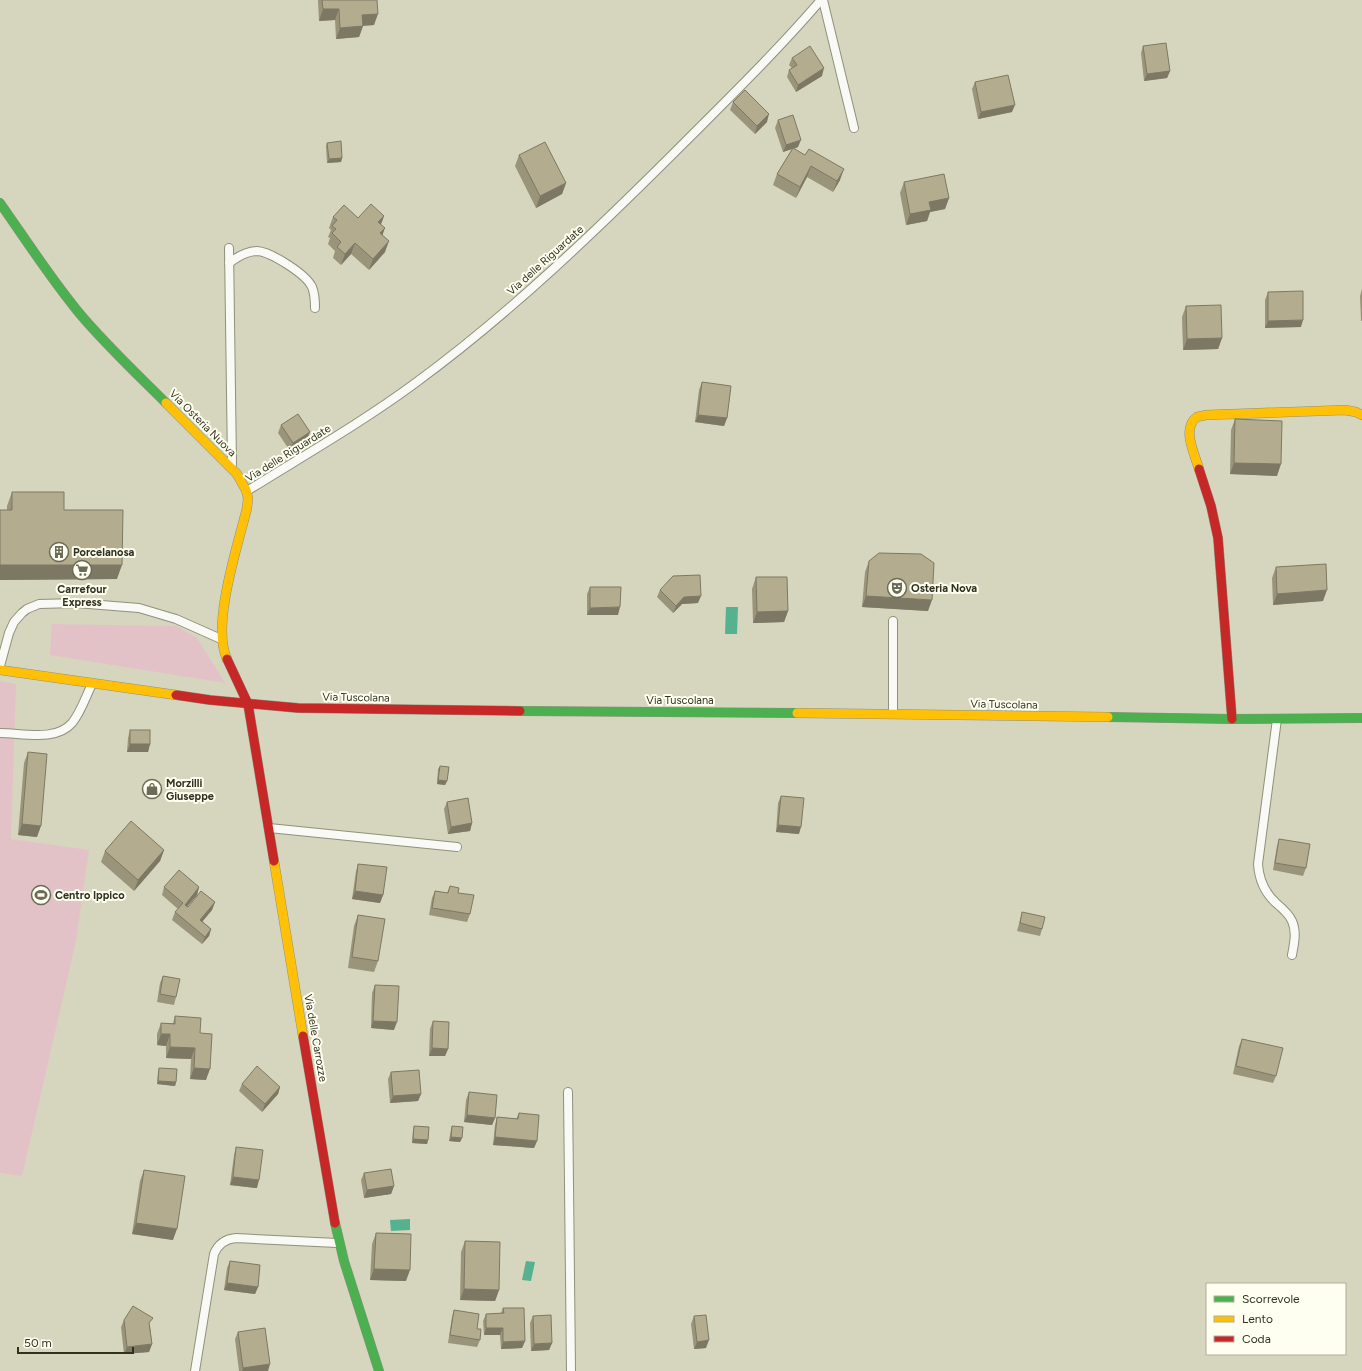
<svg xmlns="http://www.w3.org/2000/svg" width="1362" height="1371" font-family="Figtree,sans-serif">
  <rect width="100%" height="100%" fill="#d6d6be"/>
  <g fill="#e3c2c7">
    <polygon points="52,624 176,626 197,638 225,683 50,655"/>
    <polygon points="0,681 16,684 11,839 89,850 76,941 22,1176 0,1173"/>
  </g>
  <g fill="#55b190">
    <polygon points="726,607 738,607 737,634 725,634"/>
    <polygon points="410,1219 410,1230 391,1231 390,1220"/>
    <polygon points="526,1261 535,1262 531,1281 522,1280"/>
  </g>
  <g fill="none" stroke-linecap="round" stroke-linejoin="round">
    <g stroke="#90907d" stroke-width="10">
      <g id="lane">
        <polyline points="823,0 854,128"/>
        <polyline points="229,248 232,464"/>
        <path d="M229,263C237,257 247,251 257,251C271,252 306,274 312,287C315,294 315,302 315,308"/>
        <path d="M247,491C303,456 361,423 414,384C511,313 599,228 684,143C731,96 778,50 821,0"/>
        <polyline points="0,666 9,633 14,622 22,613 27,609 39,604 76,603 139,608 176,619 221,639"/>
        <polyline points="893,714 893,621"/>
        <path d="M1277,719L1258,864C1259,880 1264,892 1276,903C1282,908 1289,914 1292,921C1297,932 1294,944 1292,955"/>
        <path d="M0,733C22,733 56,742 72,723C81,712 86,696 92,684"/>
        <polyline points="269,828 457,847"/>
        <polyline points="568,1092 571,1371"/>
        <path d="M195,1371L214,1254C218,1244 225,1239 236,1238L337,1243"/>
      </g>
    </g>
    <g stroke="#90907d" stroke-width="10">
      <g id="fast">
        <path d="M0,203C26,240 51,279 80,314C107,346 137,374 166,403"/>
        <polyline points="520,711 797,713"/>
        <polyline points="1108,717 1232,719 1362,718"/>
        <polyline points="335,1223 344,1261 379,1371"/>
      </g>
    </g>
    <g stroke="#90907d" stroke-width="10">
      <g id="slow">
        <path d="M166,403L237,474L246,490L248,498L247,508C238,545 211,625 227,659"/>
        <path d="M1199,469C1195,455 1181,428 1197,417C1199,416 1203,416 1206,415L1345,410L1356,412L1362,415"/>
        <polyline points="0,670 176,695"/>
        <polyline points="797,713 1108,717"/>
        <polyline points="274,861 303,1036"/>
      </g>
    </g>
    <g stroke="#90907d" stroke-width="10">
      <g id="jam">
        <polyline points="1199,469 1211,506 1218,538 1232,719"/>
        <polyline points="227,659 248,704 274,861"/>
        <polyline points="176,695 210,700 298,708 520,711"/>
        <polyline points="303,1036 335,1223"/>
      </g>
    </g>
    <use href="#lane" stroke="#f9f9f5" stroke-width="8"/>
    <use href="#fast" stroke="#4caf50" stroke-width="9"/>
    <use href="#slow" stroke="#ffc107" stroke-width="9"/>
    <use href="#jam" stroke="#c62828" stroke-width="9"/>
  </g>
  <g fill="#9a947b">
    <polygon points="318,0 377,0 374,25 363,26 359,37 336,39 335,20 319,21 318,1"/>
    <polygon points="1143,46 1170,71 1167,78 1144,81 1141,53"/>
    <polygon points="792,58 822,76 796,92 787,77 789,70 792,68 789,65"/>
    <polygon points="975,82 1012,112 978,119 972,89"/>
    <polygon points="733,102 767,122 755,134 730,110"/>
    <polygon points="778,120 798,147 794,149 840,180 833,192 807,177 796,198 773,185 777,174 792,149 783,152 775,128"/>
    <polygon points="327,143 342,158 341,162 327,163 326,146"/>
    <polygon points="519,155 566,183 562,194 536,208 515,166"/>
    <polygon points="904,182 949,198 945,209 930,212 927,221 906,225 900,193"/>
    <polygon points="384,216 381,224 385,252 369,270 351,254 341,265 333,258 335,251 328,244 330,238 328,237 331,230 329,228 333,217 358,218"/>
    <polygon points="1362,289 1362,321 1361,321 1360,296"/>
    <polygon points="1268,292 1301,327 1265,328 1265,300"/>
    <polygon points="1186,306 1222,338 1218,349 1183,350 1182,317"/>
    <polygon points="702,382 727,418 724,426 695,422 699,390"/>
    <polygon points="1235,419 1277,476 1230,474 1231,430"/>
    <polygon points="281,425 310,432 307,439 290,451 278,433"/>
    <polygon points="12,492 64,510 117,579 0,580 0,510 7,510 7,506"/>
    <polygon points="869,561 928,611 862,607 865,572"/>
    <polygon points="1276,567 1323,601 1273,605 1272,578"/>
    <polygon points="756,577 788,611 784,622 753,623 752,589"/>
    <polygon points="590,587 618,615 587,615 587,594"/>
    <polygon points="660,590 698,603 682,604 673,613 657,597"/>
    <polygon points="130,730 150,744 148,752 127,752 128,738"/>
    <polygon points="28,752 37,837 18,835 24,763"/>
    <polygon points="440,766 447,781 445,785 437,784 438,769"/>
    <polygon points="781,796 799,834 776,832 778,803"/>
    <polygon points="447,802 472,823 470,831 448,834 444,809"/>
    <polygon points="1279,839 1306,868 1303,876 1273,870 1277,846"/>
    <polygon points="164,850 160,861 134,891 101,862 105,851"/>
    <polygon points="358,864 383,895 380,903 352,899 356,871"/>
    <polygon points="450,886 458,893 470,914 467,922 429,915 432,898 435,891 447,893"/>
    <polygon points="164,887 199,887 197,895 187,907 188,907 215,902 212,910 202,921 211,929 209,936 202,944 172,920 175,912 178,909 162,895"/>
    <polygon points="1022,912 1042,929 1040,936 1017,931 1020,920"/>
    <polygon points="358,915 378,961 374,972 348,968 354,926"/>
    <polygon points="163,976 176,997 174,1005 157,1002 160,983"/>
    <polygon points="375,985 394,1030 371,1028 372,993"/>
    <polygon points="175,1016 200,1033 206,1080 190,1079 191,1059 166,1058 166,1046 157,1045 157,1034 161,1023 173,1023"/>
    <polygon points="433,1021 448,1049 445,1056 429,1056 430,1029"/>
    <polygon points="1242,1039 1276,1076 1273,1083 1233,1074 1239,1046"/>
    <polygon points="159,1068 176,1082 175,1086 157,1084 158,1071"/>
    <polygon points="391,1072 421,1094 418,1101 390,1103 388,1079"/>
    <polygon points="242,1084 280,1087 278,1094 262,1112 239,1091"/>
    <polygon points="469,1092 495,1118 492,1125 464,1122 466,1100"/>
    <polygon points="519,1113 537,1141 534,1148 493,1145 495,1125 497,1117 516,1119"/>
    <polygon points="414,1126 428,1140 427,1144 412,1143 413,1130"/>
    <polygon points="452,1126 462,1138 460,1142 449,1141 451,1129"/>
    <polygon points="236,1147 257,1188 230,1185 234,1155"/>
    <polygon points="144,1170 173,1240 132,1234 140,1181"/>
    <polygon points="364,1173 394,1186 391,1194 364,1198 361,1180"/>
    <polygon points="376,1233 406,1281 370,1280 372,1244"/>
    <polygon points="465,1241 499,1290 495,1301 460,1300 461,1252"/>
    <polygon points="230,1261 258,1287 255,1294 224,1290 227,1268"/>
    <polygon points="503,1308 525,1341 522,1348 501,1349 500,1335 484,1335 483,1321 486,1314 501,1313"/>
    <polygon points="454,1310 477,1329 480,1340 477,1347 448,1343 452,1317"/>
    <polygon points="533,1316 552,1343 549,1350 531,1351 530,1323"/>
    <polygon points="694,1316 706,1348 694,1349 691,1324"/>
    <polygon points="124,1320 150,1326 152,1344 149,1352 124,1354 121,1327"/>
    <polygon points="238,1332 268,1371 239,1371 235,1339"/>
  </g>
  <g fill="#7d7864">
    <polygon points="323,9 339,9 335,20 319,21"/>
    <polygon points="378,14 374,25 358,26 362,15"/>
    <polygon points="363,26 359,37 336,39 340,28"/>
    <polygon points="824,68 822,76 796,92 798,85"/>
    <polygon points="1170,71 1167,78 1144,81 1147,74"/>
    <polygon points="1015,105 1012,112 978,119 981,112"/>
    <polygon points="769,114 767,122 755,134 757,126"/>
    <polygon points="801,140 798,147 783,152 786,145"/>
    <polygon points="342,158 341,162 327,163 329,159"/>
    <polygon points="811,166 807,177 796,198 800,187"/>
    <polygon points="844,169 840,180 833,192 837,181"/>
    <polygon points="566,183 562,194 536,208 540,196"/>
    <polygon points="949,198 945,209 930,212 927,221 906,225 910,214 929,202"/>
    <polygon points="384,216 380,227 378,222"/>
    <polygon points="385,228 381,239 380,233"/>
    <polygon points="389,241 385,252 369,270 373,259"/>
    <polygon points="355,243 351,254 341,265 345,254"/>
    <polygon points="1303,320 1301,327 1265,328 1268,321"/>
    <polygon points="1222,338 1218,349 1183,350 1187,339"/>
    <polygon points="698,415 727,418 724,426 695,422"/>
    <polygon points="310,432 307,439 290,451 293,443"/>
    <polygon points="1234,463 1281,464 1277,476 1230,474"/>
    <polygon points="0,565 122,565 117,579 0,580"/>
    <polygon points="1327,590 1323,601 1273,605 1277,594"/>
    <polygon points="701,596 698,603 682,604 673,613 676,606 684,597"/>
    <polygon points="866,596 932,600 928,611 862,607"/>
    <polygon points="620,607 618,615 587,615 590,608"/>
    <polygon points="788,611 784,622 753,623 757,612"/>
    <polygon points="130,744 150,744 148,752 127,752"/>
    <polygon points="438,780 447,781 445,785 437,784"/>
    <polygon points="472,823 470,831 448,834 451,827"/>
    <polygon points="22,824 41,826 37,837 18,835"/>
    <polygon points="778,825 801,827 799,834 776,832"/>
    <polygon points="164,850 160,861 134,891 138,880"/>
    <polygon points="199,887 197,895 182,912 185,905"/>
    <polygon points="355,891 383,895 380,903 352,899"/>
    <polygon points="215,902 212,910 198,927 200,920"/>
    <polygon points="211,929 209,936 202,944 205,937"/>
    <polygon points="373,1021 397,1022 394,1030 371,1028"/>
    <polygon points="161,1034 170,1034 166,1046 157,1045"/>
    <polygon points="170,1047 195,1048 191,1059 166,1058"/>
    <polygon points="432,1048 448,1049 445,1056 429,1056"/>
    <polygon points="194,1068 210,1069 206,1080 190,1079"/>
    <polygon points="158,1081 176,1082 175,1086 157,1084"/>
    <polygon points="280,1087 278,1094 262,1112 265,1104"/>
    <polygon points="421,1094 418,1101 390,1103 393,1096"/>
    <polygon points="467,1115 495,1118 492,1125 464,1122"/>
    <polygon points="451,1137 462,1138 460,1142 449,1141"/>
    <polygon points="495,1137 537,1141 534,1148 493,1145"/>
    <polygon points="413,1139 428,1140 427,1144 412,1143"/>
    <polygon points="233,1177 259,1180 257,1188 230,1185"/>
    <polygon points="394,1186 391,1194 364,1198 367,1190"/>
    <polygon points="136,1223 177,1229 173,1240 132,1234"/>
    <polygon points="374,1269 410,1270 406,1281 370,1280"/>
    <polygon points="227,1283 258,1287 255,1294 224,1290"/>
    <polygon points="464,1289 499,1290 495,1301 460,1300"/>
    <polygon points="486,1328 503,1328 500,1335 484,1335"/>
    <polygon points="709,1340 706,1348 694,1349 697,1342"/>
    <polygon points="525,1341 522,1348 501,1349 503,1342"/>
    <polygon points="552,1343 549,1350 531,1351 534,1344"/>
    <polygon points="152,1344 149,1352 124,1354 127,1347"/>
    <polygon points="270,1364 268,1371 242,1371 243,1368"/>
  </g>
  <g fill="#b3ac8f" stroke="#7d7864">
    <polygon points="322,0 377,0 378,14 362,15 363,26 340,28 339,9 323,9"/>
    <polygon points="1166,43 1170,71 1147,74 1143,46"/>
    <polygon points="810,46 824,68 798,85 789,70 797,65 792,58"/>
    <polygon points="1008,75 1015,105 981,112 975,82"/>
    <polygon points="745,90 769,114 757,126 733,102"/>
    <polygon points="793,115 801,140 786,145 778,120"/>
    <polygon points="341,141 342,158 329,159 327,143"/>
    <polygon points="545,142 566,183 540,196 519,155"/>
    <polygon points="793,148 805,155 809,149 844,169 837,181 811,166 800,187 777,174"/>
    <polygon points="944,174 949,198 929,202 931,210 910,214 904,182"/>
    <polygon points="371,204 384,216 378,222 385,228 380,233 389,241 373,259 355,243 345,254 337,247 341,242 332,233 336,229 332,226 337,220 333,217 344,205 358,218"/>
    <polygon points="1303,291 1303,320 1268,321 1268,292"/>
    <polygon points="1221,305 1222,338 1187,339 1186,306"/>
    <polygon points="702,382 731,386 727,418 698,415"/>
    <polygon points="298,414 310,432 293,443 281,425"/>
    <polygon points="1235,419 1282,421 1281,464 1234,463"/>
    <polygon points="12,492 64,492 64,510 123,510 122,565 0,565 0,510 12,510"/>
    <polygon points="879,553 921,554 934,563 932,600 866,596 869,561"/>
    <polygon points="1326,564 1327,590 1277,594 1276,567"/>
    <polygon points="700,575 701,596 684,597 676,606 660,590 673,576"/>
    <polygon points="756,577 787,577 788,611 757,612"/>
    <polygon points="590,587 621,587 620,607 590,608"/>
    <rect x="130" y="730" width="20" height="14"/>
    <polygon points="28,752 47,754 41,826 22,824"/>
    <polygon points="440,766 449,767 447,781 438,780"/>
    <polygon points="781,796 804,798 801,827 778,825"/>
    <polygon points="468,798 472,823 451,827 447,802"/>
    <polygon points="131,821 164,850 138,880 105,851"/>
    <polygon points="1279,839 1310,844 1306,868 1275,863"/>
    <polygon points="358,864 387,867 383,895 355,891"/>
    <polygon points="179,870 199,887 185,905 188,907 201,891 215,902 200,920 211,929 205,937 175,912 183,903 164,887"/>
    <polygon points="450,886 459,888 458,893 474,895 470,914 432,908 435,891 448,893"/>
    <polygon points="1022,912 1045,917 1042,929 1020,923"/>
    <polygon points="358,915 385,919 378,961 352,957"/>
    <polygon points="163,976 180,979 176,997 160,994"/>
    <polygon points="375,985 399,986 397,1022 373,1021"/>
    <polygon points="175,1016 201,1018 200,1033 212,1034 210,1069 194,1068 195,1048 170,1047 170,1034 161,1034 161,1023 175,1024"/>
    <polygon points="433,1021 449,1022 448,1049 432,1048"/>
    <polygon points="1242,1039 1283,1048 1276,1076 1236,1066"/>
    <polygon points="257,1066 280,1087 265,1104 242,1084"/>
    <polygon points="159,1068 177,1069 176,1082 158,1081"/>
    <polygon points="419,1070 421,1094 393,1096 391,1072"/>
    <polygon points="469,1092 497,1095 495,1118 467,1115"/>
    <polygon points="519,1113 539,1115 537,1141 495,1137 497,1117 518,1119"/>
    <polygon points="414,1126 429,1127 428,1140 413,1139"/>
    <polygon points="452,1126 463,1127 462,1138 451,1137"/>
    <polygon points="236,1147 263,1150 259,1180 233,1177"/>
    <polygon points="391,1169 394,1186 367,1190 364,1173"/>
    <polygon points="144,1170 185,1176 177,1229 136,1223"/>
    <polygon points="376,1233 411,1234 410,1270 374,1269"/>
    <polygon points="465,1241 500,1242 499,1290 464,1289"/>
    <polygon points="230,1261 260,1265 258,1287 227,1283"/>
    <polygon points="133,1306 153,1318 149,1323 152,1344 127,1347 124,1320"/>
    <polygon points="503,1308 524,1308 525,1341 503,1342 503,1328 486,1328 486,1314 504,1313"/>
    <polygon points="454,1310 479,1314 477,1329 481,1329 480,1340 450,1335"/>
    <polygon points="551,1315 552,1343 534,1344 533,1316"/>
    <polygon points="706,1315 709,1340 697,1342 694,1316"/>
    <polygon points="265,1328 270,1364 243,1368 238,1332"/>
  </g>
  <defs>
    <g id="building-ring" transform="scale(1)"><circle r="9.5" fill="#fffff1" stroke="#6b6b57" stroke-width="1.5"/><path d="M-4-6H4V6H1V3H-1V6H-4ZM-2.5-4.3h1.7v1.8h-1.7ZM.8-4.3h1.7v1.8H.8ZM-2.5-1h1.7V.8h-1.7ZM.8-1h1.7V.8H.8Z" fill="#6b6b57"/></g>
    <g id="supermarket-ring" transform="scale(1)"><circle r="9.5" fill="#fffff1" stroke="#6b6b57" stroke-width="1.5"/><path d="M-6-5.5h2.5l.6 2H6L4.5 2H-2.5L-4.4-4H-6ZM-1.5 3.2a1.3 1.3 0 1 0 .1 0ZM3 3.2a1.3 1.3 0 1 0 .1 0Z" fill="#6b6b57"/></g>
    <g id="theatre-ring" transform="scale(1)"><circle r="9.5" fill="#fffff1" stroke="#6b6b57" stroke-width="1.5"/><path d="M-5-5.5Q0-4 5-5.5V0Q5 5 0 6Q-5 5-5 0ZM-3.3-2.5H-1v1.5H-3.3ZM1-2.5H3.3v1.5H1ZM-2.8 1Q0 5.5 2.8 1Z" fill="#6b6b57"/></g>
    <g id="shop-ring" transform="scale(1)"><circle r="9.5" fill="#fffff1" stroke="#6b6b57" stroke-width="1.5"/><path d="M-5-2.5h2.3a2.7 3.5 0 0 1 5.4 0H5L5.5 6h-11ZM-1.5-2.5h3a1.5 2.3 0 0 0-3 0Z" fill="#6b6b57"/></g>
    <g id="stadium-ring" transform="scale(1)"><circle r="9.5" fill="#fffff1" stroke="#6b6b57" stroke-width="1.5"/><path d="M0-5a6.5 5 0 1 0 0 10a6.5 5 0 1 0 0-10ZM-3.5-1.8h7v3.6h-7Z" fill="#6b6b57"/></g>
  </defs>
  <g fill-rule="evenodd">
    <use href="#building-ring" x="59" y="552"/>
    <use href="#supermarket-ring" x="82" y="570"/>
    <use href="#theatre-ring" x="897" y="588"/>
    <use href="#shop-ring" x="152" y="789"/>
    <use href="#stadium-ring" x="41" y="895"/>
  </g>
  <g text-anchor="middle" stroke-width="4" stroke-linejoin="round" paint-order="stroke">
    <g font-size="11" fill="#313120" stroke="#fffff1">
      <text transform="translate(545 260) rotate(-42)" y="4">Via delle Riguardate</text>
      <text transform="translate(203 423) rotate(45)" y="4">Via Osteria Nuova</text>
      <text transform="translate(288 453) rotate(-32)" y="4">Via delle Riguardate</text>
      <text transform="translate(356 697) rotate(1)" y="4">Via Tuscolana</text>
      <text x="680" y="704">Via Tuscolana</text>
      <text transform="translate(1004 704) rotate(1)" y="4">Via Tuscolana</text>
      <text transform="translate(316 1038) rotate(80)" y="4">Via delle Carrozze</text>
    </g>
    <g font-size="11" font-weight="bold" fill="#313120" stroke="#fffff1" text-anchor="start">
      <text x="73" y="556">Porcelanosa</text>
      <text x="911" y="592">Osteria Nova</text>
      <text x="82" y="593" text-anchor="middle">Carrefour<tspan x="82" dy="13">Express</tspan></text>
      <text x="166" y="787">Morzilli<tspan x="166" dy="13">Giuseppe</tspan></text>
      <text x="55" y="899">Centro Ippico</text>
    </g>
  </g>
  <rect x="1206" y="1283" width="140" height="72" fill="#fffff1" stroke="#adad9d"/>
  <rect x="1214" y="1296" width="20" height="6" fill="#4caf50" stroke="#adad9d"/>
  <text x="1242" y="1303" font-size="12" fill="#313120">Scorrevole</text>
  <rect x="1214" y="1316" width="20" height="6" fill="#ffc107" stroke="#adad9d"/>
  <text x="1242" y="1323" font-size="12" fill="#313120">Lento</text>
  <rect x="1214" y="1336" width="20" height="6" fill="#c62828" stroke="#adad9d"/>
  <text x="1242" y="1343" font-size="12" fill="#313120">Coda</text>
  <path d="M18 1347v6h115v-6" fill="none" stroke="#313120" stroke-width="2"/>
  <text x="24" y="1347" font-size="12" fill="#313120" stroke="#fffff1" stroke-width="3" paint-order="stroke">50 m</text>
</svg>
